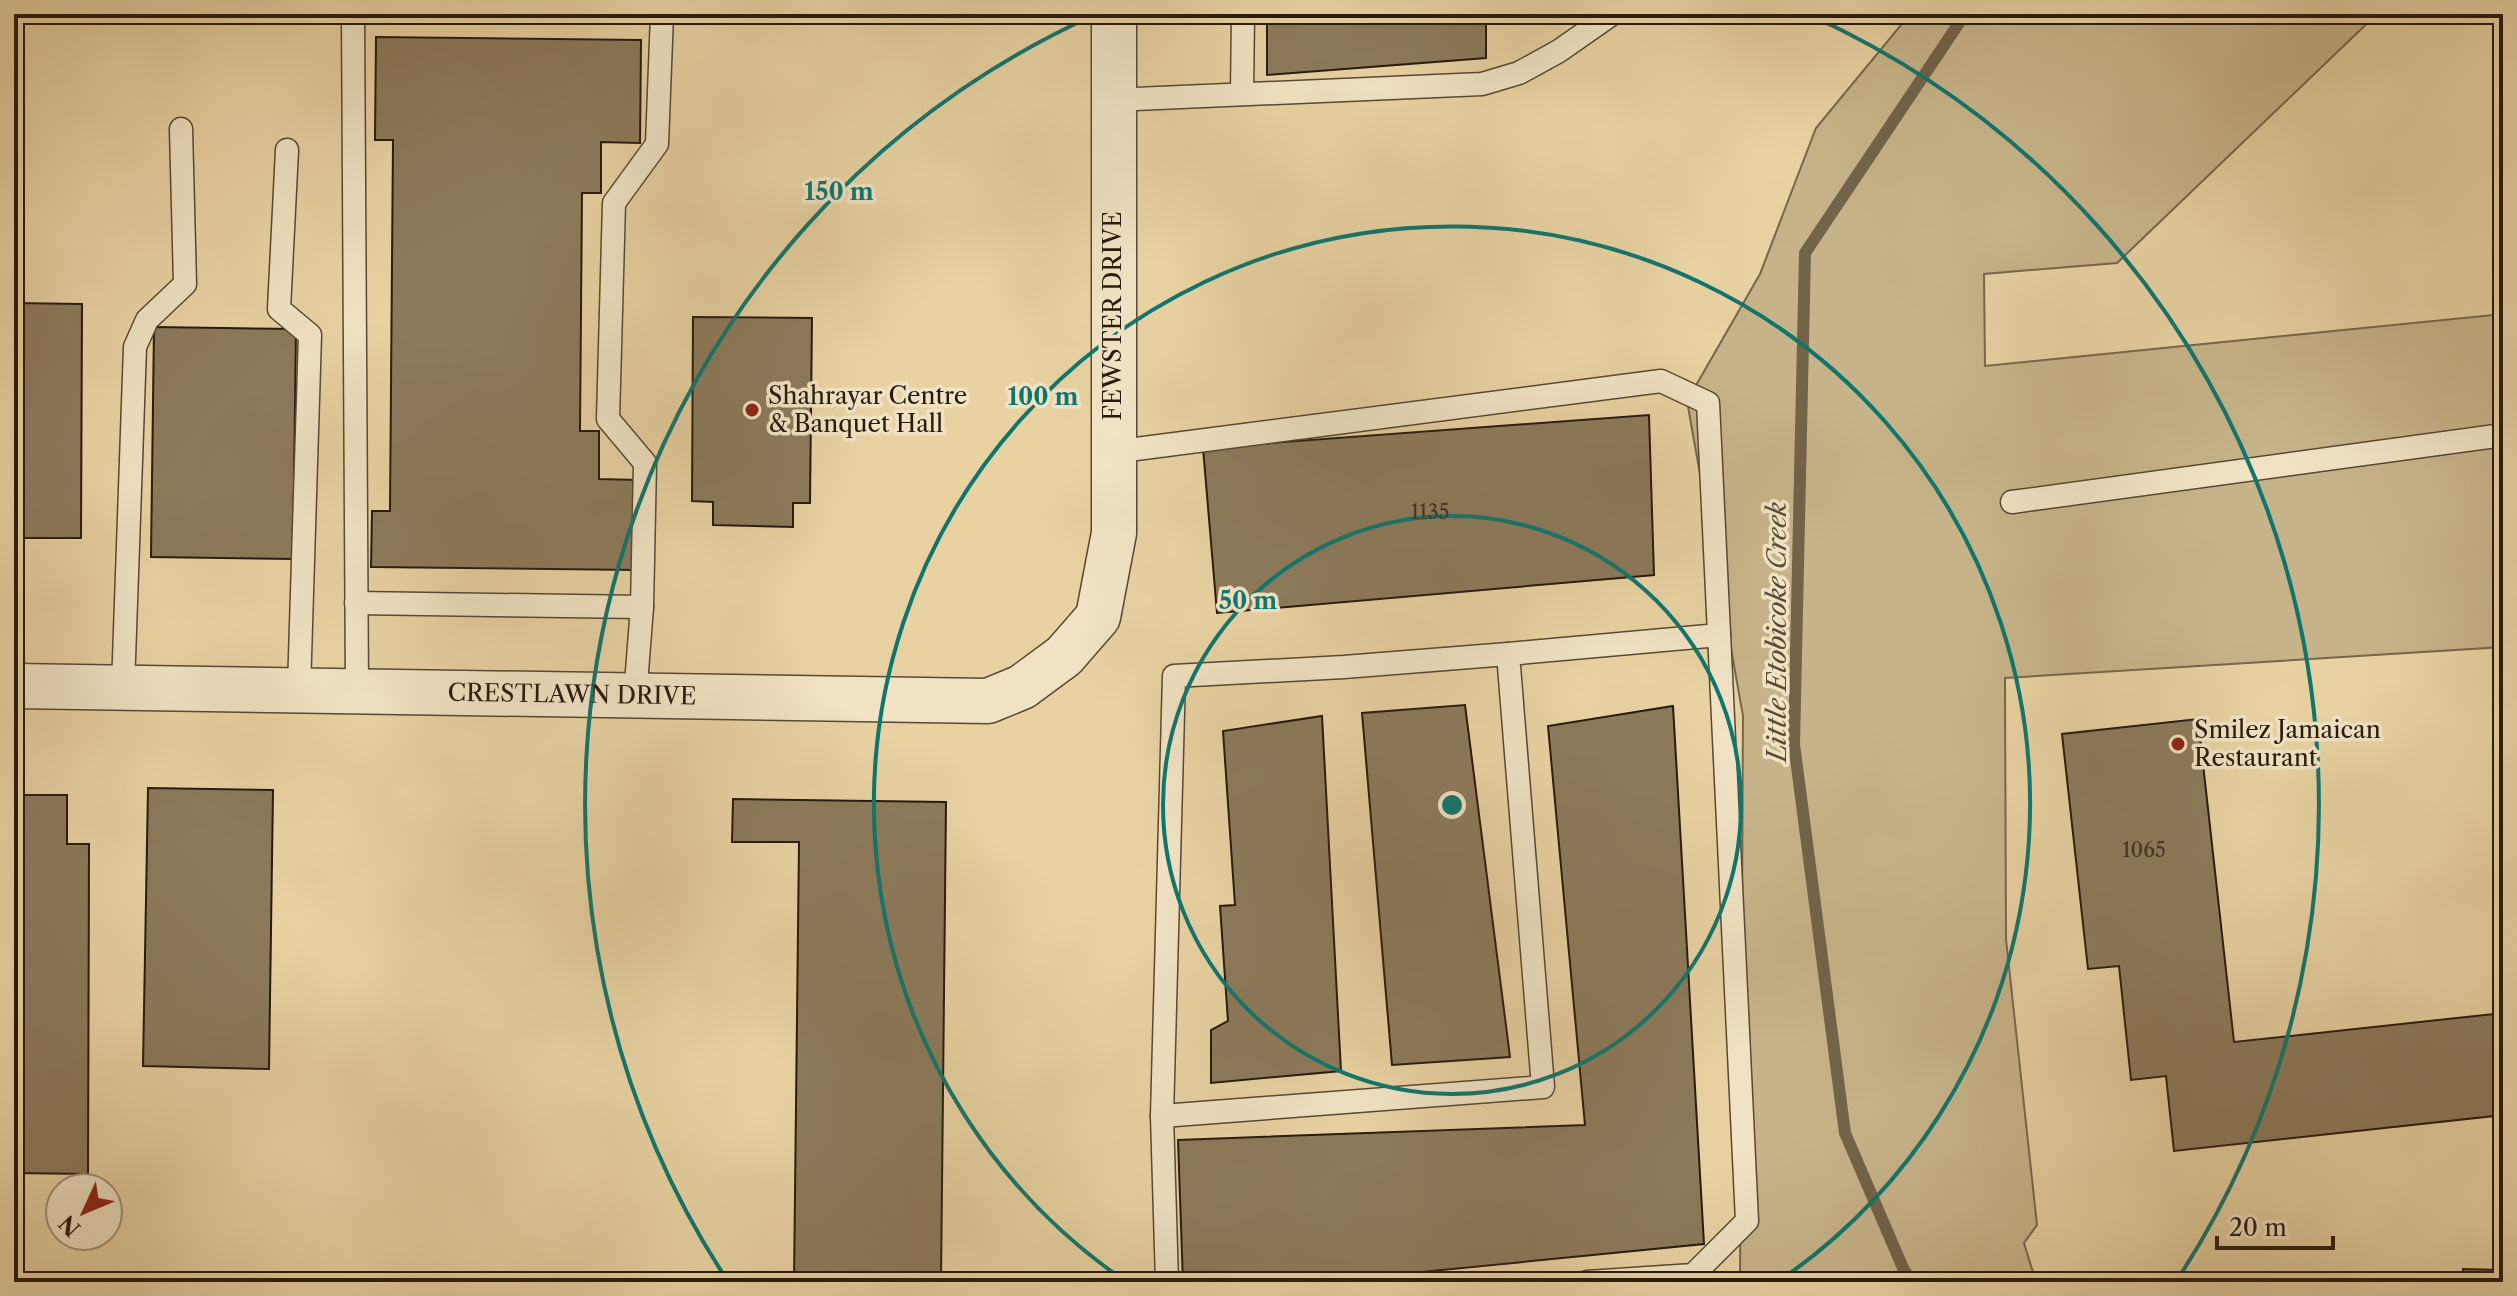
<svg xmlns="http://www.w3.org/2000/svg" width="2517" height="1296" font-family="'Libre Caslon Text',serif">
  <rect width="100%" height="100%" fill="#e8d2a2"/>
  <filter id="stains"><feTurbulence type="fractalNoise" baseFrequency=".0025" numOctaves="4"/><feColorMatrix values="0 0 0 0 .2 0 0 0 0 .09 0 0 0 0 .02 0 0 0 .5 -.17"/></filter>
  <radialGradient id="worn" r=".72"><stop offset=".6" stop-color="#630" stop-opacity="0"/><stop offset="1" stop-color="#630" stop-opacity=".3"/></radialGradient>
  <polygon fill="#c7b389" stroke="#78664c" stroke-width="2" points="1910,14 2377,14 2117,263 1984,274 1985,366 2503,314 2503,647 2005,678 2006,939 2037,1225 2024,1243 2036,1282 1740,1282 1743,716 1687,401 1760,274 1816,128"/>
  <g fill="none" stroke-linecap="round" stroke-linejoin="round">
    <polyline stroke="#746349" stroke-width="12" points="1912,1282 1903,1268 1845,1133 1794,744 1805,253 1961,20 1968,14"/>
  </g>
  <g fill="#8c7a5b" stroke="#281a0f" stroke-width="2">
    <polygon points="1267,14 1486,14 1486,58 1267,75"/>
    <polygon points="376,37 641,40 640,143 601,142 601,193 582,193 580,431 599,431 599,479 637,480 636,570 371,567 372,511 390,511 393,140 375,140"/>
    <polygon points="14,303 82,304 81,538 14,538"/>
    <polygon points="693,317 812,318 810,503 793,503 793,527 713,525 713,502 692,501"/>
    <polygon points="154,327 296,329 293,559 151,557"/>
    <polygon points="1649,415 1654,575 1217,613 1203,448"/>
    <polygon points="1465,705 1510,1057 1392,1065 1362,713"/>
    <polygon points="1673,706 1704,1244 1321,1282 1183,1282 1178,1140 1585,1125 1548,726"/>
    <polygon points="1322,716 1341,1071 1211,1083 1211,1030 1228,1021 1220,906 1235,905 1223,731"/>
    <polygon points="2198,719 2234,1042 2503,1013 2503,1115 2174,1151 2166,1076 2131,1080 2119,966 2088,969 2062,734"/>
    <polygon points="148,788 273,790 269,1069 143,1066"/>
    <polygon points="14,795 67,795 67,844 89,844 88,1174 14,1173"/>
    <polygon points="733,799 946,802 941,1282 794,1282 799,842 732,842"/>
    <polygon points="2463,1269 2503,1270 2503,1282 2463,1282"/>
  </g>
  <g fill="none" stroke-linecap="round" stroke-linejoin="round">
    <g stroke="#584834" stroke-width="25">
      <g id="lane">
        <polyline points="353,14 357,690"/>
        <polyline points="1242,94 1243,14"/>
        <polyline points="1113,100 1482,84 1519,73 1559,51 1612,14"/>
        <polyline points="287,150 279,309 310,335 299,689"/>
        <polyline points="1113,452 1661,381 1708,403 1747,1221 1693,1275 1587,1282"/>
        <polyline points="2012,502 2503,435"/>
        <polyline points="356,603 642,607"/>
        <polyline points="123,687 135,347 147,320 185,284 181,129"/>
        <polyline points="635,697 642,607 645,463 608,419 614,203 657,144 662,14"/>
        <polyline points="1162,1116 1174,676 1344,667 1508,654"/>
        <polyline points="1167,1282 1162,1116 1543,1087 1508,654 1719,635"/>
      </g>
    </g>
    <g stroke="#584834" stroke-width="47">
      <g id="street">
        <path id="s1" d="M14,686L988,701L1022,687L1064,656L1098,617L1114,533V14"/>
      </g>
    </g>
    <use href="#lane" stroke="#f0e2c3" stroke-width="22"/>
    <use href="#street" stroke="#f0e2c3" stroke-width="44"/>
  </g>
  <g fill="none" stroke="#0f766e" stroke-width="4">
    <circle cx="1452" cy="805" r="289"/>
    <path d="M1125 1281A578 578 0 1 1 1779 1281"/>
    <path d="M725 1277A867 867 0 0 1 1092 16M1812 16A867 867 0 0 1 2179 1277"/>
  </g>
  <g fill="#8f2418" stroke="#f0e2c3" stroke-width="3">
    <circle cx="752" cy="410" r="8"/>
    <circle cx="2178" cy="744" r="8"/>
  </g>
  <g text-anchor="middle" stroke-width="7" stroke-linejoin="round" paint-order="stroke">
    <g font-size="20" fill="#413222">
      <text x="1430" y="519">1135</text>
      <text x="2144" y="857">1065</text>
    </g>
    <g font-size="24" fill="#281a0f" stroke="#f0e2c3">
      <text transform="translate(1113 316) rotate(-90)" y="8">FEWSTER DRIVE</text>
      <text dy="8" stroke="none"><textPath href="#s1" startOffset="558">CRESTLAWN DRIVE</textPath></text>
    </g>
    <g font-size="24" fill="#281a0f" stroke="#f0e2c3" text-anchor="start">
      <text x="768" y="404">Shahrayar Centre<tspan x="768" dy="28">&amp; Banquet Hall</tspan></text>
      <text x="2194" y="738">Smilez Jamaican<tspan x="2194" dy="28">Restaurant</tspan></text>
    </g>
    <g font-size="26" font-style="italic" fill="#5b4a36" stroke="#f0e2c3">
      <text transform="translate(1777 632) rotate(-90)" y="9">Little Etobicoke Creek</text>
    </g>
  </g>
  <circle cx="1452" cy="805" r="12" fill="#0f766e" stroke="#f0e2c3" stroke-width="4"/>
  <g font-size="24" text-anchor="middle" font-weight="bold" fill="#0f766e" stroke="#f0e2c3" stroke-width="7" stroke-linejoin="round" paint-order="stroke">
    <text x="839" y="200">150 m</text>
    <text x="1043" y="405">100 m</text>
    <text x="1248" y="609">50 m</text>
  </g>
  <rect width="2517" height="1296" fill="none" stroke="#e8d2a2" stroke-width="48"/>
  <rect x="16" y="16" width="2485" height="1264" fill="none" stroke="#281a0f" stroke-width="4"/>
  <rect x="24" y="24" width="2469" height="1248" fill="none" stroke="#281a0f" stroke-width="2"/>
  <g transform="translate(84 1212) rotate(226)"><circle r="38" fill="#f0e2c3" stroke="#a0927b" stroke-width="2"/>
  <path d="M0-6L14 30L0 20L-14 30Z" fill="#8f2418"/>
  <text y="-12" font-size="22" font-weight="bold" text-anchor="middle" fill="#281a0f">N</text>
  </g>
  <path d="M2217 1236v12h116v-12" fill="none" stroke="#281a0f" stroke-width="4"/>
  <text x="2229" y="1236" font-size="24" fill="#281a0f" stroke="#f0e2c3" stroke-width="6" paint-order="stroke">20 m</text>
  <rect width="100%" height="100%" filter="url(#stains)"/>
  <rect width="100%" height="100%" fill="url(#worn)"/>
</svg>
